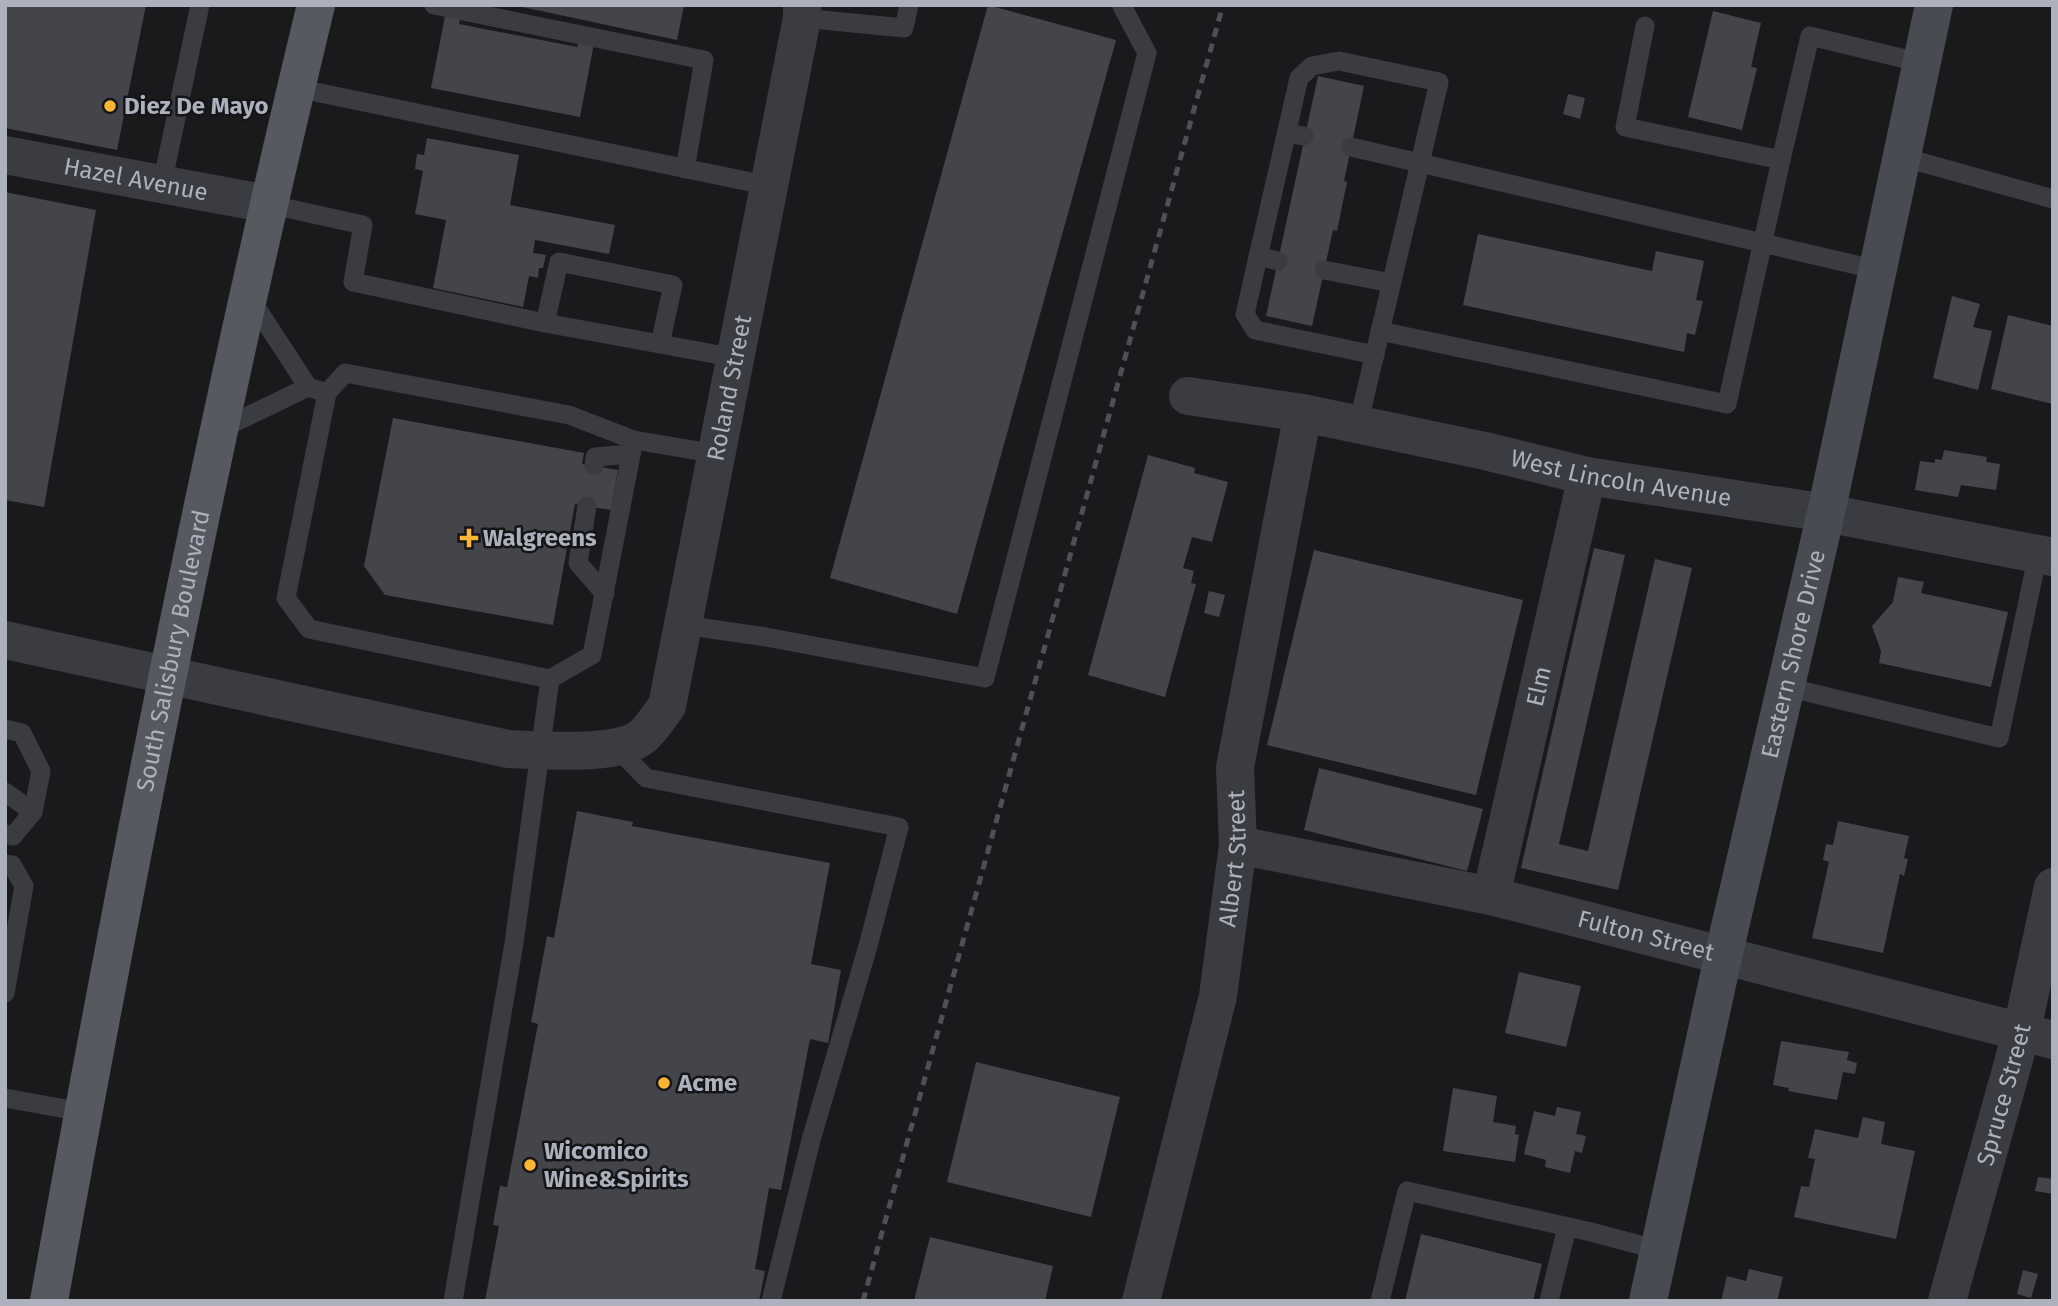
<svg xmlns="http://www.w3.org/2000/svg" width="2058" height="1306" font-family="'Fira Sans',sans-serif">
  <rect width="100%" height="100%" fill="#1a1a1d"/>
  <g fill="#44454a">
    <polygon points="5,5 146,5 117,150 5,128"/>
    <polygon points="513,5 684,5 677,40"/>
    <polygon points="988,5 1116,40 957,614 830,578"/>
    <polygon points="1713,11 1761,23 1751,67 1757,68 1742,130 1688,117"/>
    <polygon points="445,16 460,19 459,24 577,47 579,39 594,43 580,117 431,88"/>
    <polygon points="1318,76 1364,86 1344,181 1347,182 1337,231 1333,230 1312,326 1266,316"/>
    <polygon points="1568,94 1585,98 1580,119 1563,114"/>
    <polygon points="427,138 519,155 510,205 615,225 609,254 535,240 533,253 546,255 543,268 539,268 538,278 529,276 523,307 433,288 446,220 415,214 423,171 415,169 417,154 424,155"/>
    <polygon points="5,192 96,210 44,507 5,500"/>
    <polygon points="1478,234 1652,271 1656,251 1704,261 1696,300 1703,301 1695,335 1687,333 1684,352 1463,305"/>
    <polygon points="1952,296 1980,304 1973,327 1992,331 1978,390 1933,378"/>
    <polygon points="2008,315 2053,326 2053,404 1991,389"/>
    <polygon points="393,418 584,453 582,464 618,470 611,510 575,504 553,625 385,595 364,566"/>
    <polygon points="1944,450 1987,457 1986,462 2000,464 1996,490 1961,485 1958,497 1915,490 1920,461 1935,463 1935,459 1942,460"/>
    <polygon points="1148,455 1195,468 1194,473 1228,482 1212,542 1192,537 1183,568 1194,571 1191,583 1196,584 1165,697 1088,675"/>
    <polygon points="1594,548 1625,555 1559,844 1588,851 1655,559 1692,568 1618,890 1521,868"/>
    <polygon points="1314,550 1523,600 1476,795 1267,745"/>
    <polygon points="1898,577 1924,582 1921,593 2008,612 1991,687 1879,663 1881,651 1872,626 1893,602"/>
    <polygon points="1209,591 1225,595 1219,617 1204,613"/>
    <polygon points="1319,768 1483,809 1467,871 1304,830"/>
    <polygon points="577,811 633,822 632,826 830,863 811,964 841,970 828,1043 810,1039 781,1190 769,1188 755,1269 765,1271 759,1301 485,1301 499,1226 493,1225 500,1186 507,1187 538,1024 531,1022 547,936 554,938"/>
    <polygon points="1838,821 1909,836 1904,858 1908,859 1904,876 1900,874 1883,953 1812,938 1829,862 1823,860 1826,844 1833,845"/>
    <polygon points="1519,972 1581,986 1566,1047 1505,1033"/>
    <polygon points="1781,1041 1849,1052 1847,1060 1857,1063 1855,1074 1843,1072 1837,1100 1788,1091 1789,1088 1773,1085"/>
    <polygon points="976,1062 1120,1097 1091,1217 947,1182"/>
    <polygon points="1453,1088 1497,1096 1493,1122 1516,1126 1515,1134 1519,1135 1515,1162 1443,1151"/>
    <polygon points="1557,1107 1581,1112 1576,1134 1586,1136 1582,1153 1575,1151 1570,1173 1545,1167 1546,1160 1524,1154 1534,1111 1555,1116"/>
    <polygon points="1863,1117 1885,1122 1881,1144 1915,1151 1896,1239 1794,1217 1801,1186 1809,1187 1815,1159 1808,1158 1815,1129 1858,1138"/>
    <polygon points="2038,1177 2053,1179 2053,1194 2035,1191"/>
    <polygon points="1421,1234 1542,1264 1533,1301 1405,1301"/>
    <polygon points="930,1237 1053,1266 1045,1301 914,1301"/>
    <polygon points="1749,1269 1783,1277 1777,1301 1721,1301 1727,1276 1746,1281"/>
    <polygon points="2023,1270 2038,1274 2031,1298 2017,1294"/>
  </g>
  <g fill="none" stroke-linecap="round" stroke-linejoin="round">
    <g stroke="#3b3c42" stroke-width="19">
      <polyline points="434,5 704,60 685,169"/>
      <polyline points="802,18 904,28 909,5"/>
      <polyline points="296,88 770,186"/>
      <polyline points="1287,133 1304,136"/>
      <polyline points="1351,147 1420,163 1439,82 1339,61 1312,66 1299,78 1245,314 1255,330 1375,355"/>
      <polyline points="1902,157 2053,199"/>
      <polyline points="1781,160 1810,36 1922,63"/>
      <polyline points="162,184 200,5"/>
      <polyline points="268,204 363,225 353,282 545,323 559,262 673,285 660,344 736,358"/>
      <polyline points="1258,256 1278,261"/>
      <polyline points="1324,270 1391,283"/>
      <polyline points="250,298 308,387 327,393 345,373 569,415 634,440 592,655 550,679 309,629 286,598 327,393"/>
      <polyline points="545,323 660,344"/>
      <polyline points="1380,331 1727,404 1781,160 1625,127 1645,26"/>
      <polyline points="1358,425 1420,163 1878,270"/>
      <polyline points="219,430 308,387"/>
      <polyline points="634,440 717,454"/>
      <polyline points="594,466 595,457 631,454"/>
      <polyline points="587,506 578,563 605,594"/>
      <polyline points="683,625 766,637 985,678 1147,53 1122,6"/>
      <polyline points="1786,687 1999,738 2038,554"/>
      <polyline points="5,729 22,733 41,771 33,812 13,836 5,834"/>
      <polyline points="617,748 646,778 899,827 868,946 811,1140 771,1301"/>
      <polyline points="5,792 33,812"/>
      <polyline points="5,864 12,865 24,886 5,993"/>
      <polyline points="5,1098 82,1112"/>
      <polyline points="453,1301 514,943 550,679"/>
      <polyline points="1380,1301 1407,1191 1587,1231 1659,1250"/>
      <polyline points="1549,1301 1567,1227"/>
    </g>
    <g stroke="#3b3c42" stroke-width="38">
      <path id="s1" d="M5,155L268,204"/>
      <path id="s2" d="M1188,396L1303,413L1485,451L1587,476L1826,513L2053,557"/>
      <path id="s3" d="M5,640L508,749C540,750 619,757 643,736C652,728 659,716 667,706L802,18V5"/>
      <path id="s4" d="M1238,845L1491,896L2053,1040"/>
      <path id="s5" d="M1491,896L1587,476"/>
      <path id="s6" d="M1141,1301L1218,996L1238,845L1235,767L1303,413"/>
      <path id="s7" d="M1947,1301L2021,1034L2053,887"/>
    </g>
    <path stroke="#494b52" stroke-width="38" id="s8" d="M1648,1301L1723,957L1826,513L1934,5"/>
    <path stroke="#575961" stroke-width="38" id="s9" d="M49,1301C127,867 212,434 316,5"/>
    <polyline stroke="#4e5057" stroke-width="5" stroke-dasharray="9 7" stroke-linecap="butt" points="863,1301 1223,5"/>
  </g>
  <g fill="#fdb632" stroke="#151518" stroke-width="2.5">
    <circle cx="110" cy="106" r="7"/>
    <path d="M465.5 527.5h7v7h7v7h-7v7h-7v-7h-7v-7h7z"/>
    <circle cx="664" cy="1083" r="7"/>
    <circle cx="530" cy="1165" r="7"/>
  </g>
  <g text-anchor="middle" stroke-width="5" stroke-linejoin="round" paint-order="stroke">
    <g font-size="24" font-weight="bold" fill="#acb1bd" stroke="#151518" text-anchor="start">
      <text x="124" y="114">Diez De Mayo</text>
      <text x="483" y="546">Walgreens</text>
      <text x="678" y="1091">Acme</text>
      <text x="544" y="1159">Wicomico<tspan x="544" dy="28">Wine&amp;Spirits</tspan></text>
    </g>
    <g font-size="24" fill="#acb1bd" stroke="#151518">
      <text dy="8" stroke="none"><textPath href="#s1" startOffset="133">Hazel Avenue</textPath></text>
      <text dy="8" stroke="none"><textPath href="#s3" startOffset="1015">Roland Street</textPath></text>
      <text dy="8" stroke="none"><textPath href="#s2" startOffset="441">West Lincoln Avenue</textPath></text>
      <text dy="8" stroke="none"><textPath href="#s9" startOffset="662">South Salisbury Boulevard</textPath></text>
      <text dy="8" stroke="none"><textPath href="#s8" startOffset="663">Eastern Shore Drive</textPath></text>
      <text dy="8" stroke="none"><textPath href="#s5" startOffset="215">Elm</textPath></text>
      <text dy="8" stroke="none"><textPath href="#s6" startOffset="453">Albert Street</textPath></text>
      <text dy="8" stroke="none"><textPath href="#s4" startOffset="418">Fulton Street</textPath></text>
      <text dy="8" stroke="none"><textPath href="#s7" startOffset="214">Spruce Street</textPath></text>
    </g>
  </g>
  <rect width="2058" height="1306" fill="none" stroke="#acb1bd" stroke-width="14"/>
</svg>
